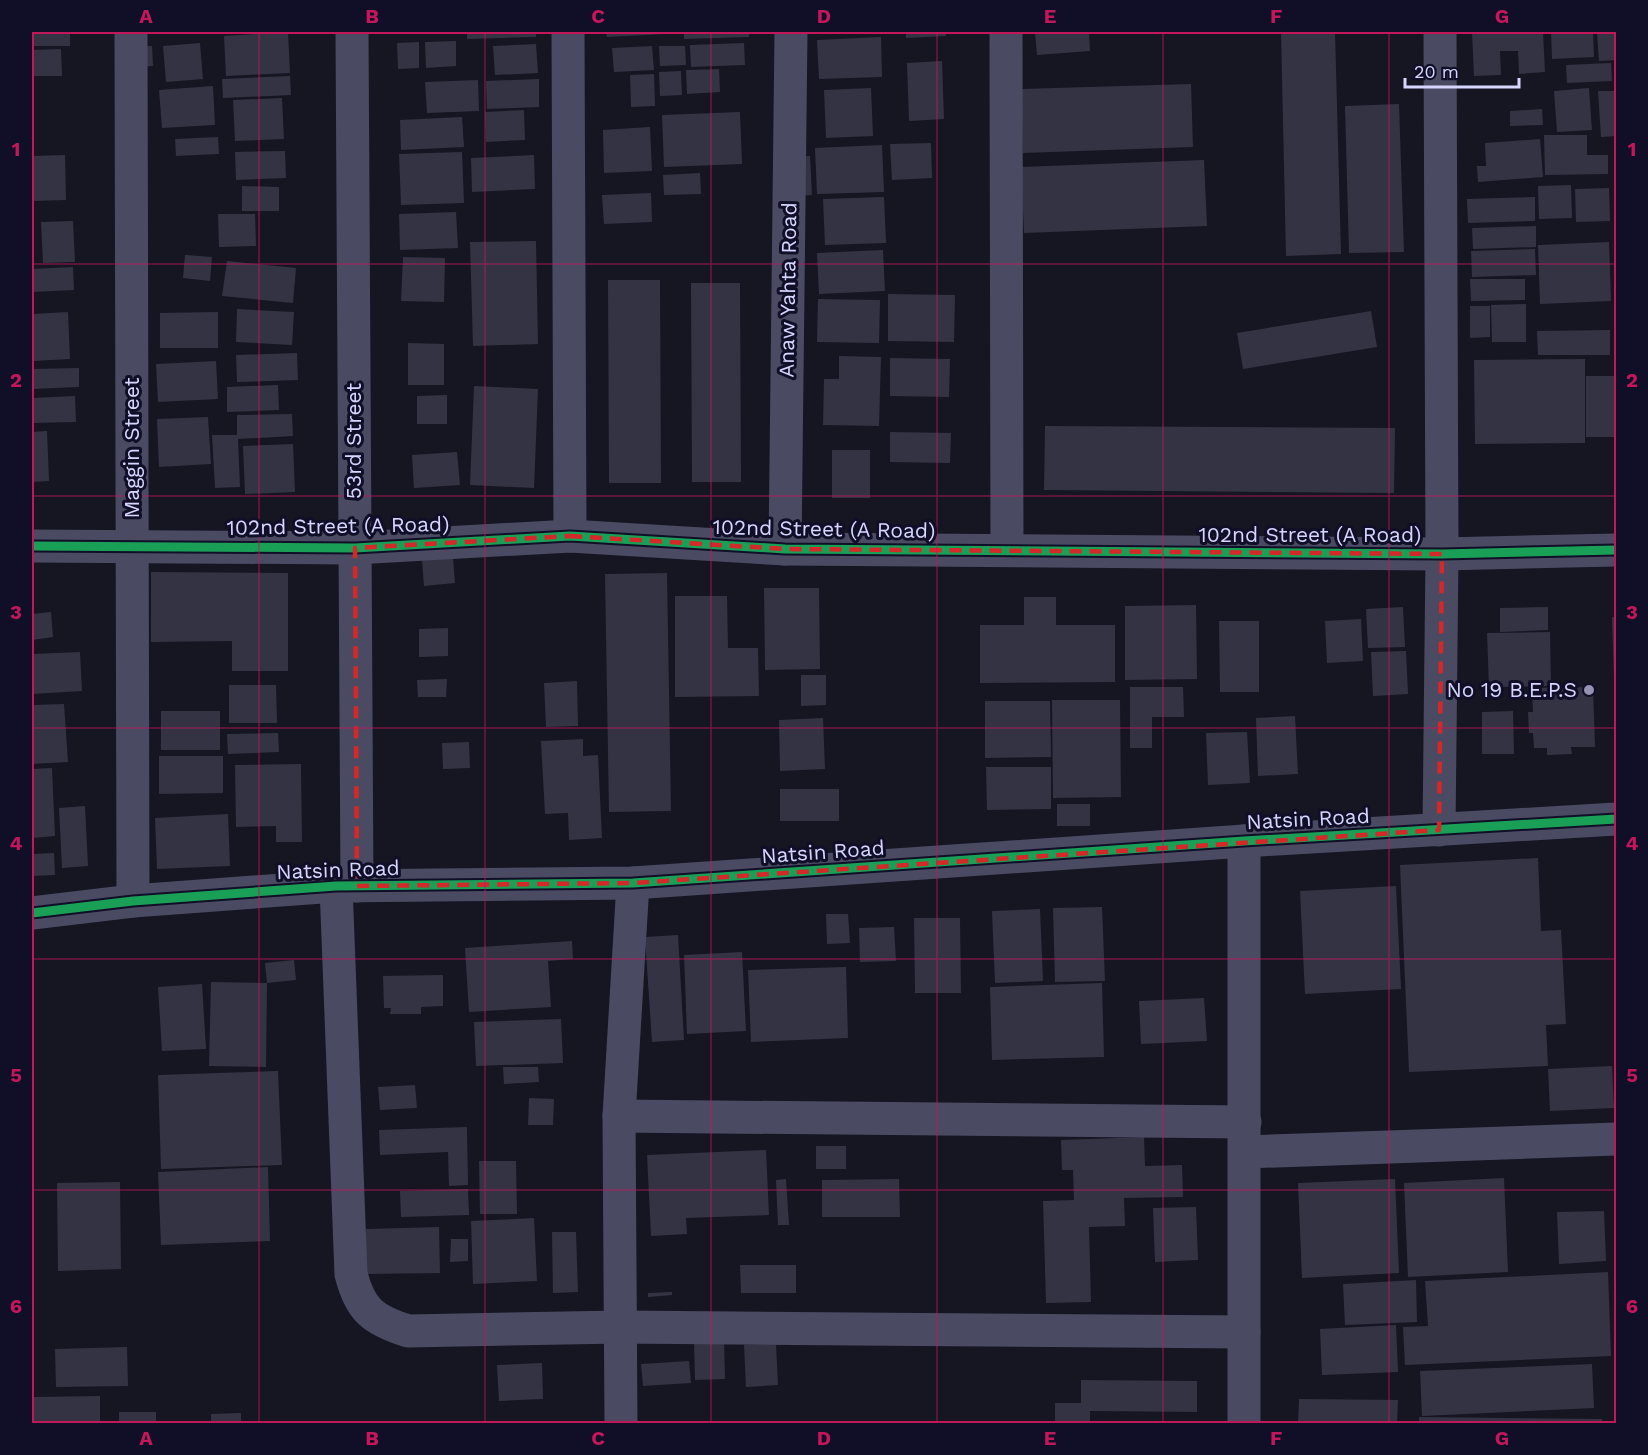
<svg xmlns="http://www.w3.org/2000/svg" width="1648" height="1455" font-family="'Work Sans',sans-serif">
  <rect width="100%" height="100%" fill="#161522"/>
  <g fill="#343344">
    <rect x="32" y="32" width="38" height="14"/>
    <polygon points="288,32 290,73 226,76 224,36"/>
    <polygon points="467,32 536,32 536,37 467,39"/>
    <polygon points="606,32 665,32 665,34 607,37"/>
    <polygon points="684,32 749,32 749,37 684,39"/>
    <polygon points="906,32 946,32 946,36 906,38"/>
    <polygon points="1035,32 1089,32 1090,51 1037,55"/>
    <polygon points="1281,32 1335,32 1341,254 1286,256"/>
    <polygon points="1472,32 1543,32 1545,72 1519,74 1518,51 1500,51 1501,75 1474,76"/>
    <polygon points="1551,32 1593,32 1594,57 1552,59"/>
    <polygon points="1616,32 1616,60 1599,61 1597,33"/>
    <polygon points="881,37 882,77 819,79 817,40"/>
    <polygon points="456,41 456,66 426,68 425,42"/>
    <polygon points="419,42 419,68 398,69 397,43"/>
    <polygon points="200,43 203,79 166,82 163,46"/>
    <polygon points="744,43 745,65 691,67 690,45"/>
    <polygon points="536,44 538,73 495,75 493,46"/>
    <polygon points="152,46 153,66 136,67 135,47"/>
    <polygon points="652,46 654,70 614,72 612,48"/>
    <polygon points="659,46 685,46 686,65 660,66"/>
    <polygon points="61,49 62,76 32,76 32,50"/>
    <polygon points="942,61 944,119 909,121 907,63"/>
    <polygon points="1611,63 1612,81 1567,83 1566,65"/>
    <polygon points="719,69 720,92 687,94 686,70"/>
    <polygon points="681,71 682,95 660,96 659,72"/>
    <polygon points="654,74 655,106 631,107 630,75"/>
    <polygon points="290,76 291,95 223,98 222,79"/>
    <polygon points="539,79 539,107 487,109 486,81"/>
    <polygon points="478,80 479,111 427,113 425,82"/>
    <polygon points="1191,84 1193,147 1023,153 1021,89"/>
    <polygon points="213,86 215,125 162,128 159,90"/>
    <polygon points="871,88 873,136 826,138 824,90"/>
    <polygon points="1589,88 1592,130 1557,132 1554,91"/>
    <polygon points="1598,91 1616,91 1616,136 1601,137"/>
    <polygon points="282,98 284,139 235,141 233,100"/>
    <polygon points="1399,104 1404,252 1349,253 1345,106"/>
    <polygon points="1542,109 1543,125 1510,126 1510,111"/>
    <polygon points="524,110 525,140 486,142 485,112"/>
    <polygon points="740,112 742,164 664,167 662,115"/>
    <polygon points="462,117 464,147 401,150 400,120"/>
    <polygon points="650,127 652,171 604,173 603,130"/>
    <polygon points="1544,135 1587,135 1587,155 1608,155 1608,174 1545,175"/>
    <polygon points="218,137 219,154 176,156 175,139"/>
    <polygon points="1540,139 1543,177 1478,182 1477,166 1486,166 1485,143"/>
    <polygon points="931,143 932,178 892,180 890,144"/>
    <polygon points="882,145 884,192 817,194 815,148"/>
    <polygon points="285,151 286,178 236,180 235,152"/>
    <polygon points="462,152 464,203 401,205 399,154"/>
    <polygon points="65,155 66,200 32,201 32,156"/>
    <polygon points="534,155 535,189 472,192 471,158"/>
    <polygon points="810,156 812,195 792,196 791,157"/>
    <polygon points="1204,160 1207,226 1024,233 1021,167"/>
    <polygon points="700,173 701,194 664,195 663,175"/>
    <polygon points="1571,185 1572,218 1539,219 1538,186"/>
    <polygon points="242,186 279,187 279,211 242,211"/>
    <polygon points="1609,188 1610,221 1576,222 1575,189"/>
    <polygon points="651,193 652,222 604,224 602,195"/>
    <polygon points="884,197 886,243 825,245 823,199"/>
    <polygon points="1535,197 1535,221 1468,223 1467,199"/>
    <polygon points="456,212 458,248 400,250 399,214"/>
    <polygon points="218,214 255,214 256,246 219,247"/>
    <polygon points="73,221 75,262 43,263 41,222"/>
    <polygon points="1536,226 1536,247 1473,249 1472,228"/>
    <polygon points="536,241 538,344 473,346 470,242"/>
    <polygon points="1609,242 1611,301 1540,304 1538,245"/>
    <polygon points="1535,249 1536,275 1472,277 1471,251"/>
    <polygon points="883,250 885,291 819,294 817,253"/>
    <polygon points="185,255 212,257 210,281 183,278"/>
    <polygon points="403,257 445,258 444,302 401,301"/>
    <polygon points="227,261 296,268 293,303 222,296"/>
    <polygon points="73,267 74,290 32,292 32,269"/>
    <polygon points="1470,279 1525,279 1525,300 1471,301"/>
    <polygon points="608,280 660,280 661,483 609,483"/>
    <polygon points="691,283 740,283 741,482 692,482"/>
    <polygon points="888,294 955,295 954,342 888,341"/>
    <polygon points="818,299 880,300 879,343 817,342"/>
    <polygon points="1526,304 1526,342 1492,342 1491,305"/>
    <polygon points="1470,306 1490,306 1490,337 1470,338"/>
    <polygon points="237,309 294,312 292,345 236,342"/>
    <polygon points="1371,311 1377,347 1243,369 1237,333"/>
    <polygon points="68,312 70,359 33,361 32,314"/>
    <polygon points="218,312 218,348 160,348 160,313"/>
    <polygon points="1610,330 1610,355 1538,355 1537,331"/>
    <polygon points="408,343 444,344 444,385 408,385"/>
    <polygon points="297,353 298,380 237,382 236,355"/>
    <polygon points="839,356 881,357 879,426 823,425 824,379 839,379"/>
    <polygon points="890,358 950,359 949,397 890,396"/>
    <polygon points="1585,359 1585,443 1475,444 1474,360"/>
    <polygon points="216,361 218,399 158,402 156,364"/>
    <polygon points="79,368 79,387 32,389 32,369"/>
    <polygon points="1586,376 1614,376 1615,437 1586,437"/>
    <polygon points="278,385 279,410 227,412 227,387"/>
    <polygon points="474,386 538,389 534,488 470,485"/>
    <polygon points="447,395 447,424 417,424 417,396"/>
    <polygon points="75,396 76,422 32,423 32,398"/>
    <polygon points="292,414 293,436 238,439 240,487 215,488 212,435 237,435 237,415"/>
    <polygon points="208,417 211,464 159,467 157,419"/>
    <polygon points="1045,426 1395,428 1394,493 1044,490"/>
    <polygon points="47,431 49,481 32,482 32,432"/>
    <polygon points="890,432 951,433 950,463 890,462"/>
    <polygon points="293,444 295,492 245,494 243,446"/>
    <rect x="832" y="450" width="38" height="48"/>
    <polygon points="457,452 460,485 414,488 412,455"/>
    <polygon points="453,558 455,583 424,586 422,560"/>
    <polygon points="151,572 288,573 288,671 232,671 232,641 151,642"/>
    <polygon points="667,573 671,811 609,812 605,574"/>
    <polygon points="764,588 819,588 820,669 765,670"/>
    <polygon points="675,596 727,596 728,648 758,648 759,696 675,697"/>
    <polygon points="1024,597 1056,597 1056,625 1115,625 1115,682 980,683 980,625 1024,625"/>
    <polygon points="1196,605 1197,679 1125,680 1125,606"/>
    <polygon points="1403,607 1405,647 1368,648 1366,609"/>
    <polygon points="1548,607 1548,630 1500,632 1500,608"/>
    <polygon points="51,612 53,637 32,640 32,614"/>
    <polygon points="1612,617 1616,617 1616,710 1615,710"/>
    <polygon points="1361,619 1363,661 1327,663 1325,621"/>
    <polygon points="1219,621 1259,621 1259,692 1220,692"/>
    <polygon points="448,628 448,656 419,657 419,629"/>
    <polygon points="1550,632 1551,686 1489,687 1487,633"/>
    <polygon points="1406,651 1408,694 1373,696 1371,652"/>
    <polygon points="80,652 82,691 32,694 32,654"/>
    <polygon points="801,675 826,675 826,705 801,706"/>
    <polygon points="447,679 446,697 418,697 417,680"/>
    <polygon points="577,681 578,726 546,727 544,683"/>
    <polygon points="229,685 276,685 277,723 229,723"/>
    <polygon points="1130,687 1183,687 1184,717 1152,717 1152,748 1130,748"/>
    <polygon points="1593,687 1595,747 1571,747 1572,754 1547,755 1547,748 1534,748 1533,733 1529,733 1528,712 1533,712 1532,688"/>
    <polygon points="1052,700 1120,700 1121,797 1053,798"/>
    <polygon points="985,701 1050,701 1051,757 985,758"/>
    <polygon points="64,704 68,762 32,764 32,705"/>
    <rect x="161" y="711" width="59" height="39"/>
    <polygon points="1513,711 1514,754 1482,754 1482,712"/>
    <polygon points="1295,716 1298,774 1258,776 1256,718"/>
    <polygon points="823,718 825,769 780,771 779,720"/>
    <polygon points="1247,732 1250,783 1208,785 1206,733"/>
    <polygon points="278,733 279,752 228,754 227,734"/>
    <polygon points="583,739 583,756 598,755 602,838 569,840 568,813 545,814 541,741"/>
    <polygon points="469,742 470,768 443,769 442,743"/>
    <polygon points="159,756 223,756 223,793 159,794"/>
    <polygon points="301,764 302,842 276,842 276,826 236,827 235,765"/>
    <polygon points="986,767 1051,767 1051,809 987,810"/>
    <polygon points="52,768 55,836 32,838 32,769"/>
    <rect x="780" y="789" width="59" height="32"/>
    <rect x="1057" y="804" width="33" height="22"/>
    <polygon points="85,806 88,866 62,868 59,808"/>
    <polygon points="228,814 230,866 157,869 155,818"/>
    <polygon points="54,853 55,875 32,876 32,854"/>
    <polygon points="1538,858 1541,931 1561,930 1566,1024 1546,1025 1548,1066 1409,1072 1400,865"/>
    <polygon points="1396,886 1401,989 1305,994 1300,891"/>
    <polygon points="1102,907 1105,981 1055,982 1053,908"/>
    <polygon points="1040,909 1043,981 995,983 992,911"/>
    <polygon points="826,914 848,914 850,943 827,944"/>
    <polygon points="914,918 960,918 961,993 915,993"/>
    <polygon points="894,927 896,961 860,962 859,928"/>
    <polygon points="678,935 684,1040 652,1042 645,937"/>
    <polygon points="572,941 573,959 548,961 551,1007 469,1012 465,948"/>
    <polygon points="742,952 746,1031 687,1034 684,955"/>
    <polygon points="294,960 296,980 267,983 265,963"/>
    <polygon points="846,967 848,1038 751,1042 748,970"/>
    <polygon points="443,975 443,1006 421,1007 421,1014 390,1014 391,1008 384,1008 383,976"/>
    <polygon points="211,982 267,983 266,1067 209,1066"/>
    <polygon points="1102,983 1104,1057 992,1060 990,987"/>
    <polygon points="202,984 206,1049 162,1051 158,987"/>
    <polygon points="1204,998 1207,1041 1141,1044 1139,1001"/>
    <polygon points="561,1019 563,1063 476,1066 474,1022"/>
    <polygon points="1612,1066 1614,1108 1550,1111 1548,1069"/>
    <polygon points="503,1067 538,1067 539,1082 504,1084"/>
    <polygon points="278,1071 282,1165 161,1169 158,1075"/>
    <polygon points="415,1085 417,1108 380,1110 378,1087"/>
    <polygon points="529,1098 554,1099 553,1125 528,1125"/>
    <polygon points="467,1127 468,1185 449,1186 448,1152 380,1155 379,1130"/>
    <polygon points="1144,1137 1145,1166 1182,1165 1183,1197 1124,1198 1125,1226 1089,1227 1091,1302 1046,1303 1043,1201 1074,1200 1073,1170 1062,1170 1061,1140"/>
    <rect x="816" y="1146" width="30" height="23"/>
    <polygon points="766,1150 769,1215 686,1218 687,1234 651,1236 647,1155"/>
    <polygon points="479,1161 516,1161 517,1214 480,1214"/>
    <polygon points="268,1167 270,1241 161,1245 158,1172"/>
    <polygon points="1504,1178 1508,1272 1408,1277 1404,1183"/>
    <polygon points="786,1179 789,1225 778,1225 776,1180"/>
    <polygon points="899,1179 900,1217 822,1217 822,1180"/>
    <polygon points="1395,1179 1399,1273 1302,1278 1298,1183"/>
    <polygon points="120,1182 121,1269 58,1271 57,1183"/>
    <polygon points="468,1189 469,1215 401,1217 400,1191"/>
    <polygon points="1196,1207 1198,1260 1155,1262 1153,1208"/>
    <polygon points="1604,1211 1606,1261 1559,1264 1557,1212"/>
    <polygon points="534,1218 537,1281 473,1284 471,1221"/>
    <polygon points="439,1227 440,1273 366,1274 366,1229"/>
    <polygon points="552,1232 576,1232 578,1292 553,1293"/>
    <polygon points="451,1239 468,1239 468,1261 450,1262"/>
    <polygon points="740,1265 796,1265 796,1293 741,1293"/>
    <polygon points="1608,1272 1611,1356 1405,1365 1403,1327 1428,1326 1425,1281"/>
    <polygon points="1416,1280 1417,1322 1345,1325 1343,1284"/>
    <polygon points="672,1292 672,1295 648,1297 648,1293"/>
    <polygon points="1396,1325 1398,1372 1322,1375 1320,1329"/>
    <polygon points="724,1341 725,1379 695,1380 694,1342"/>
    <polygon points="776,1344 778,1385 746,1387 744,1345"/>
    <polygon points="127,1347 128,1386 56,1387 55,1349"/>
    <polygon points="689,1361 691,1383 643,1386 641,1364"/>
    <polygon points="542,1363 543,1399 499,1401 497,1365"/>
    <polygon points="1592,1364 1594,1408 1422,1416 1420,1371"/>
    <polygon points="1081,1380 1197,1381 1197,1412 1090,1411 1090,1424 1055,1424 1055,1403 1081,1403"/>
    <polygon points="100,1396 100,1424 32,1424 32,1397"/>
    <polygon points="1299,1399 1398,1400 1397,1424 1298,1424"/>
    <rect x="119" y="1412" width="37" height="12"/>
    <polygon points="241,1413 241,1424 211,1424 211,1414"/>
    <polygon points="1419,1417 1602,1419 1602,1424 1419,1424"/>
  </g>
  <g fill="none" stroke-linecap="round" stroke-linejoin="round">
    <g stroke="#4a4b63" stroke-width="33">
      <polyline points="131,32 133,901"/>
      <polyline points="352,32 357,886"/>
      <polyline points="568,32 570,536"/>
      <polyline points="1006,32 1007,550"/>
      <polyline points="32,546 355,548 570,536 785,549 1442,554 1616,550"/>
      <polyline points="785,549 791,32"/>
      <polyline points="1439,830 1442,554 1440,32"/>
      <path d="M336,886L351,1274C360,1310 373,1320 408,1331L621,1327L1244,1332"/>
      <polyline points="32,913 133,901 336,886 633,883 1244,841 1616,819"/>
      <polyline points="619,1116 1245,1122"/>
      <polyline points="1245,1152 1616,1139"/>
      <polyline points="621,1424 619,1116 633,883"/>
      <polyline points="1244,1424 1244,841"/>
    </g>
    <g stroke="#110f28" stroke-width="13">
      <g id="cycleway">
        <polyline points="32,546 355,548 570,536 785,549 1442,554 1616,550"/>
        <polyline points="32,913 133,901 336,886 633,883 1244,841 1616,819"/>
      </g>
    </g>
    <use href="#cycleway" stroke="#1a9f57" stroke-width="9"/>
  </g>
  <path fill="none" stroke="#d62828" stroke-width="4.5" stroke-dasharray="12 8" stroke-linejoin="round" d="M570,536L785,549L1442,554L1439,830L633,883L357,886L355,548Z"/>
  <path fill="none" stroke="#c2185b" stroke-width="1.5" stroke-opacity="0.55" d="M259,32V1424M485,32V1424M711,32V1424M937,32V1424M1163,32V1424M1389,32V1424M32,264H1616M32,496H1616M32,728H1616M32,959H1616M32,1190H1616"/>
  <circle fill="#9392b2" stroke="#110f28" stroke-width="2" cx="1589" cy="690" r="6"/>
  <g text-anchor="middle" stroke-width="6" stroke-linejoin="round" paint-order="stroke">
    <g font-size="21" fill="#d7d6ff" stroke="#110f28">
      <text transform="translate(788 290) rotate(-89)" y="7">Anaw Yahta Road</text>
      <text transform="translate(354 441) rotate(-90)" y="7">53rd Street</text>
      <text transform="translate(132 448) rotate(-90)" y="7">Maggin Street</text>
      <text transform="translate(338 526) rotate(-1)" y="7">102nd Street (A Road)</text>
      <text transform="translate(824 529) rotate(1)" y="7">102nd Street (A Road)</text>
      <text x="1310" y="542">102nd Street (A Road)</text>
      <text transform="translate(1308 819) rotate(-3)" y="7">Natsin Road</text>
      <text transform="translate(823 852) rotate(-4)" y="7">Natsin Road</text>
      <text transform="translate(338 870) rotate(-2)" y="7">Natsin Road</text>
    </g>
    <g font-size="21" fill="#d7d6ff" stroke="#110f28" text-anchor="end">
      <text x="1577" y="697">No 19 B.E.P.S</text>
    </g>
  </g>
  <rect width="1648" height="1455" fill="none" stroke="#110f28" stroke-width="66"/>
  <path d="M1405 78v9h114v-9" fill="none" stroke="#d7d6ff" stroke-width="3"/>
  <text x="1414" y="78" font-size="18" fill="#d7d6ff" stroke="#110f28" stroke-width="4.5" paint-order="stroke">20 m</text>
  <rect x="33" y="33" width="1582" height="1389" fill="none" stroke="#c2185b" stroke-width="2"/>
  <g font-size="20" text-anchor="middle" font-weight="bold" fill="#c2185b">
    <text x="146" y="23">A</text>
    <text x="372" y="23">B</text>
    <text x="598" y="23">C</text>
    <text x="824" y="23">D</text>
    <text x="1050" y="23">E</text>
    <text x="1276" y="23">F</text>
    <text x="1502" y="23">G</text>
    <text x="16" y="156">1</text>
    <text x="1632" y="156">1</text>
    <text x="16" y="387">2</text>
    <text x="1632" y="387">2</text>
    <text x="16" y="619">3</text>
    <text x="1632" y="619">3</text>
    <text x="16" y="850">4</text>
    <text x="1632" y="850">4</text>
    <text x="16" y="1082">5</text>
    <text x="1632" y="1082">5</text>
    <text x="16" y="1313">6</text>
    <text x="1632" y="1313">6</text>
    <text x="146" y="1445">A</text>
    <text x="372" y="1445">B</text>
    <text x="598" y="1445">C</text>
    <text x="824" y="1445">D</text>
    <text x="1050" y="1445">E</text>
    <text x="1276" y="1445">F</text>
    <text x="1502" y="1445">G</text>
  </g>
</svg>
